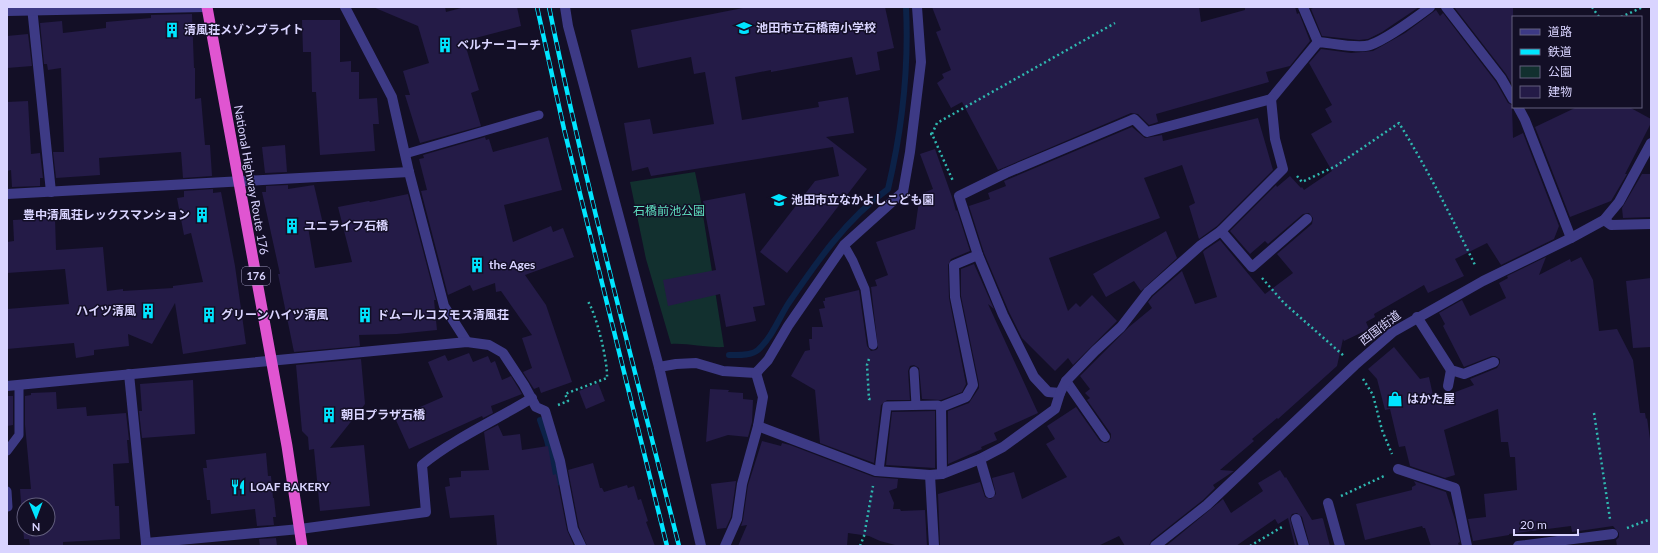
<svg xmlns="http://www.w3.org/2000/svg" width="1658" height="553" font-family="Lato,'Noto Sans JP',sans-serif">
  <rect width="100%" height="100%" fill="#130f26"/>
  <path fill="#12302f" d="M695,172L700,196L724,347C706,348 689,343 671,344L646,259L630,182Z"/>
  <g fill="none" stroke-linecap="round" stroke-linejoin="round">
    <g stroke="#0c2248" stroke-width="6">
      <path d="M729,355C738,355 751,356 758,350C772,337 778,320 788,304C816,263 846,219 888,189C902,130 909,69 906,7"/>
      <polyline points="540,420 547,440 557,483"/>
    </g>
  </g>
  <g fill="#241b47" fill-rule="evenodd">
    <polygon points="373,7 445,7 446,12 465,7 517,7 521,26 464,41 479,90 471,93 481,126 420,143 405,95 410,95 403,71 429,63 418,26"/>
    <polygon points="748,7 885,7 894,48 877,52 880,70 856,75 852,57 771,72 771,70 735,77 742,120 819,107 818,102 848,97 854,133 826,137 867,169 787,273 760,252 815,181 839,176 833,147 651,176 648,167 632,171 624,123 650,119 653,134 714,124 705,72 694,74 691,57 638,68 631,30"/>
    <polygon points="932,7 1199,7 1201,22 1245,10 1245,7 1295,7 1297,14 1299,13 1310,41 1290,66 1266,72 1269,82 1156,114 1158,122 1149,125 1138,114 1131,113 998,170 962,102 951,108 937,83 944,78 942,74 951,70 936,32 941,30"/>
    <polygon points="1315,7 1419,7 1382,32 1368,39 1359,40 1322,36 1311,9"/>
    <polygon points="1454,7 1513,7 1513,86 1506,74"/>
    <polygon points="1436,10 1440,16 1443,13 1496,82 1508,103 1512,105 1513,138 1523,133 1559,226 1554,239 1501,265 1487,243 1455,259 1464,276 1428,293 1424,285 1374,314 1375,317 1366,322 1369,329 1344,341 1343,339 1337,366 1278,419 1277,418 1252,439 1254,441 1220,470 1234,471 1213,485 1215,488 1203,500 1151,541 1149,546 1125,546 1119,536 1098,546 940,546 938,494 980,482 985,497 991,499 996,494 992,478 1014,472 1022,499 1067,477 1046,444 1055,439 1047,426 1076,407 1100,441 1105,443 1109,442 1111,437 1111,434 1087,400 1090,398 1085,393 1090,389 1080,376 1129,327 1152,308 1148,302 1153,296 1182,271 1195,304 1217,297 1203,252 1205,250 1220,240 1265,294 1293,273 1277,254 1312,224 1313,218 1309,213 1303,214 1268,244 1265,241 1250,254 1230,231 1276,185 1277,187 1290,176 1301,188 1302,187 1304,190 1332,171 1311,134 1332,122 1325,109 1332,105 1309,63 1321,49 1351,53 1373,51 1405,33"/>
    <polygon points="192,14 194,68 195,68 195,99 201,98 205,145 210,145 212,176 183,178 181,152 99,158 100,175 56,178 53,152 64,152 61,68 48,70 47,64 44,64 40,23 62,21 63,33 106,28 106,22 151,18 151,15"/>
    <polygon points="302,20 340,20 340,62 351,61 351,72 359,72 359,99 377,98 379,124 373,124 375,151 320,155 316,92 312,92 311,52 303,52"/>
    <polygon points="28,34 32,66 7,68 7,36"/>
    <polygon points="28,101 31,154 40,153 43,178 40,178 40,186 12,187 11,170 7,171 7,102"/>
    <polygon points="1577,107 1629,107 1651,119 1651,123 1625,174 1627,174 1611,201 1570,217 1535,127"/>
    <polygon points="1258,118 1273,170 1217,226 1199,239 1189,206 1195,203 1182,165 1144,178 1160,218 1049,258 1068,311 1076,303 1080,307 1092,295 1117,321 1073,365 1068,358 1055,371 1022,338 1009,312 984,253 969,206 990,199 988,193 1006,186 1004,181 1009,179 1132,127 1145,138 1162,135 1163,141"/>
    <polygon points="485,137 486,140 489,139 493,152 548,137 562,190 504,205 513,242 551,226 553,232 563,228 574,257 525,275 546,305 572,382 541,393 539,387 534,389 523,372 532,368 522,338 532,335 501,291 496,292 495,283 473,291 470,285 448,295 421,191 427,190 419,159 424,158 423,155"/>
    <polygon points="285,145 287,172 265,173 262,147"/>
    <polygon points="935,149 952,197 956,211 957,210 970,251 951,259 948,265 949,298 966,384 962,392 941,400 922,399 919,368 914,365 910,366 908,371 910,400 887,400 881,405 874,463 820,443 815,390 791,376 805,351 810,350 809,339 812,339 812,327 823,327 819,309 825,308 823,301 825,301 825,298 859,290 867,346 871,351 876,350 878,348 871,287 877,286 875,280 888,275 876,242 915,229 919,201 923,193 933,189 920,154"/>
    <polygon points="1642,174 1651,174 1651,217 1623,218 1622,208"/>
    <polygon points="288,185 288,189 314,185 323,224 308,227 315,268 352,262 338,207 369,201 370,202 408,194 436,300 434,300 437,330 397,334 359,335 360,346 294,352 278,274 280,274 262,192 266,192 266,186"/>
    <polygon points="213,189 213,193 221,192 235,266 246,344 183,354 175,303 152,344 128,334 129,346 94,350 94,355 76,358 74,343 7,349 7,309 69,304 65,269 7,273 7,242 14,241 13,220 55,218 56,250 103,247 107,291 123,289 123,291 173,288 173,286 203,282 191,233 184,235 177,198 184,197 184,191"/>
    <polygon points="745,193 765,305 753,307 756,321 726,327 720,294 668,306 663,280 716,270 703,201"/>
    <polygon points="1166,231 1177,258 1141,291 1134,281 1106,297 1093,274"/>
    <polygon points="1546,257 1539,275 1570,259 1571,262 1581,257 1593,280 1599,331 1617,329 1633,360 1640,413 1645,413 1646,419 1647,418 1651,446 1651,546 1617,546 1616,540 1619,537 1619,533 1613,526 1572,532 1571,526 1509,534 1509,535 1473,541 1468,519 1486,517 1484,494 1517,490 1515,457 1510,457 1508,442 1501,442 1498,409 1444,430 1455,475 1445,478 1410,466 1405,446 1399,447 1390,409 1385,410 1377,379 1368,369 1394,347 1420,379 1429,377 1434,400 1474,385 1470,379 1497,368 1500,363 1500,359 1495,356 1492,356 1464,367 1443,326 1445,324 1439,313 1462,300 1470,316 1506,298 1499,283 1508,278 1507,276"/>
    <polygon points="974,264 994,309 988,304 1038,413 994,433 997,440 981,447 982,449 948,464 948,411 969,403 979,388 979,384 961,296 961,269"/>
    <polygon points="1651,278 1651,347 1633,348 1626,281"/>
    <polygon points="469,353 473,362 488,356 491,363 495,361 502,380 511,376 522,394 491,406 493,413 483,418 482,416 409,449 395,418 443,397 428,362 445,355 448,361"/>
    <polygon points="361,359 365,404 330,448 364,445 370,506 320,511 314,449 309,450 308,437 302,431 296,365"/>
    <polygon points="193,380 195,434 142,438 139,411 142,411 140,384"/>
    <polygon points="598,383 605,401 586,409 579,391"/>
    <polygon points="710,389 729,390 728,392 743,393 743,399 753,400 752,422 748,437 728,435 706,442"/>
    <path d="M56,392L57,409L86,407L87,416L126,413L129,440H127L129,463L113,464L115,506H119L120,539L63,542V546H30L29,539H24L20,489H31L25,425V396L31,395V393ZM24,505H48V529H24Z"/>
    <polygon points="7,396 13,396 13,425 7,426"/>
    <polygon points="935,411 935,468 886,465 892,412"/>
    <polygon points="498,425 503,436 520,434 522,450 548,446 553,475 556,474 567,530 574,546 497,546 494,515 450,518 445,487 450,486 449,478 461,477 461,471 489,470 484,432"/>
    <polygon points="762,441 781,446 782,443 790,445 874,477 898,479 897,488 889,491 894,503 893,509 900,509 901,511 925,510 927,546 899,546 880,541 869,536 848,533 847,546 738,546 747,525 741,526 743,520 748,485"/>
    <polygon points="266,453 268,476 271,476 273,498 274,498 276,517 273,517 274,525 257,526 255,509 211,514 210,500 207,500 203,468 207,468 206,460"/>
    <polygon points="593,463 600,488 602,488 604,492 627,485 628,488 634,486 638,500 641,499 648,521 646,522 655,546 587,546 579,527 568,470"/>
    <polygon points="1280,470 1285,478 1286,477 1312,520 1322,518 1323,519 1330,546 1310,546 1302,517 1297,513 1292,514 1290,518 1297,546 1295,546 1288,518 1278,524 1275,519 1236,546 1166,546 1223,499 1231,513 1263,491 1258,483"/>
    <polygon points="736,481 731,517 726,528 717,529 711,484"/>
    <polygon points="1414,481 1446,492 1455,520 1460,542 1458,543 1459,546 1431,546 1425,528 1423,528 1422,526 1365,540 1356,504 1412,490 1412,487 1416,485"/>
    <polygon points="276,538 277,546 260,546 259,539"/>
  </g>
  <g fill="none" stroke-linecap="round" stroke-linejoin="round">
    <g stroke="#2fb8b0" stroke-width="2.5" stroke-dasharray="2 3" stroke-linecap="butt">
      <polyline points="1592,7 1599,17"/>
      <polyline points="1621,17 1643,7"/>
      <polyline points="930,134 932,134 953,181"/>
      <polyline points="932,134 937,123 1115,23"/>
      <path d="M1297,176L1302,182L1336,166L1399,123C1428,170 1452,218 1476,267"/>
      <polyline points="1262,278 1284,303 1344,356"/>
      <polyline points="869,359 867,365 869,399 873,399"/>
      <polyline points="1363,379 1373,395 1382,430 1392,454"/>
      <path d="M558,405L568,401L565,394L607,378C608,362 596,312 587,300"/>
      <polyline points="1594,413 1610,519"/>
      <polyline points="1341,496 1384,476"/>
      <polyline points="1627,528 1651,519"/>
      <polyline points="860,546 864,536 873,486"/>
      <polyline points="1250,546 1282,527"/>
    </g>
    <g stroke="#3d3a85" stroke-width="9">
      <polyline points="405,154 539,115"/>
      <polyline points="844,245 853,261 865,289 873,345"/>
      <polyline points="914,371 916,405"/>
      <polyline points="7,451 19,435 19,385"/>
      <polyline points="879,471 887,406 938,405 941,407"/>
      <polyline points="7,491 8,507"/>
    </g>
    <g stroke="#3d3a85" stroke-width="10">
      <polyline points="32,7 51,192"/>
      <polyline points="345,7 392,97 409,172 444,306 467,342"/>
      <polyline points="565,7 568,26 659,367 701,546"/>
      <polyline points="1303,7 1318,42"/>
      <polyline points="1446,7 1501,78 1513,99"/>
      <polyline points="7,11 205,7"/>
      <polyline points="1518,107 1525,120 1571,238"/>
      <polyline points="7,194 409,172"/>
      <polyline points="1604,220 1611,225 1651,224"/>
      <polyline points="1221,231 1252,267 1307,219"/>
      <polyline points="1417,317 1451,370 1464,374 1494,362"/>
      <polyline points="659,367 676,364 696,363 723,371 756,373 768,360 788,326 844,245 903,192 910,152 921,62 917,7"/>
      <polyline points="129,374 146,543"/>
      <polyline points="1066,381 1105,437"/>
      <polyline points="7,386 467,342 489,345 503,353 524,385 536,407 545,411 560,461 573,529 581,546"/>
      <polyline points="1448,386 1451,370"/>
      <path d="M1060,393L1048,392L1034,377L1003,315L978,255L959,196L1006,173L1134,119L1147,132L1271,99L1318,42C1331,43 1358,49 1370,45C1389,38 1414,19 1430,7"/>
      <polyline points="758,426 876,471 930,475 942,474 980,459 1003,447 1055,409 1060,393 1066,381 1095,351 1121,327 1148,292 1201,245 1221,231 1283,169 1275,139 1271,99"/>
      <polyline points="980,459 990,493"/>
      <polyline points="1398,469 1455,488 1467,546"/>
      <polyline points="942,474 941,407 966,397 973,385 955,297 954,265 978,255"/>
      <polyline points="930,475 934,546"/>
      <polyline points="1328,503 1340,546"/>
      <polyline points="1296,519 1304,546"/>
      <path d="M146,546V543L300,529L426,512L422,465C455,438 496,420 532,398"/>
      <polyline points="725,546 737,519 742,484 758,426 763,397 756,373"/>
      <polyline points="1155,546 1207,505 1355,365 1393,332 1483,281 1571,238 1604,220 1619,202 1651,143"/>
      <polyline points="1518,546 1613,534"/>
    </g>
    <polyline stroke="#e055d1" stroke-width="11" points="207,7 287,446 302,546"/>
    <g stroke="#00e5ff" stroke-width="4.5">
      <g id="rail">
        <polyline points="537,7 564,129 667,546"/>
        <path d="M549,7C586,188 634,367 679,546"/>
      </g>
    </g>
    <use href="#rail" stroke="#130f26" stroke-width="3" stroke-dasharray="9" stroke-linecap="butt"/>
  </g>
  <defs>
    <g id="school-bare" transform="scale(1.2)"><path d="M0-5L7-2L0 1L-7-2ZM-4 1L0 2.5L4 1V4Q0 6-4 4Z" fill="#00e5ff" stroke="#130f26" stroke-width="2.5" paint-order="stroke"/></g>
    <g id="building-bare" transform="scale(1.2)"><path d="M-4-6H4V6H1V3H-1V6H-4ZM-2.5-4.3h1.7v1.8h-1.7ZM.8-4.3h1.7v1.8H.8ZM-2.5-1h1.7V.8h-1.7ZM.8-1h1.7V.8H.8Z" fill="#00e5ff" stroke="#130f26" stroke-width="2.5" paint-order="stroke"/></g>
    <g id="shop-bare" transform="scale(1.2)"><path d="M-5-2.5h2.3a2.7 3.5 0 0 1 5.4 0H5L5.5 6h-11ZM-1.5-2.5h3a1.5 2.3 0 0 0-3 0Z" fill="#00e5ff" stroke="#130f26" stroke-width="2.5" paint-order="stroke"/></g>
    <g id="restaurant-bare" transform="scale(1.2)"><path d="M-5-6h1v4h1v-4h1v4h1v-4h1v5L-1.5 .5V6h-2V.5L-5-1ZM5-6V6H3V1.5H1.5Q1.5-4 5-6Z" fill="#00e5ff" stroke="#130f26" stroke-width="2.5" paint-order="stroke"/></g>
  </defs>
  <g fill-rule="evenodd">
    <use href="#school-bare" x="744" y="28"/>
    <use href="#building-bare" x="172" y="30"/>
    <use href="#building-bare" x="445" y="45"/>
    <use href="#school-bare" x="779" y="200"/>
    <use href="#building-bare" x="202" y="215"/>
    <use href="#building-bare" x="292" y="226"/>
    <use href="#building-bare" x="477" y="265"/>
    <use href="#building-bare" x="148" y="311"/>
    <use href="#building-bare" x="209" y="315"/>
    <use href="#building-bare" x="365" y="315"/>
    <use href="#shop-bare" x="1395" y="399"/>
    <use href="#building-bare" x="329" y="415"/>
    <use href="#restaurant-bare" x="238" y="487"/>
  </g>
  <g text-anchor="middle" stroke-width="3" stroke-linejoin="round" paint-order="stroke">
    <rect fill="#130f26" stroke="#9e99be" stroke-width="1" x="242" y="267" width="28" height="18" rx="3"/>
    <g font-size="11" font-weight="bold" fill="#d9d4ff">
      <text x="256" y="280">176</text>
    </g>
    <g font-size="12" font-weight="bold" fill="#d9d4ff" stroke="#130f26" text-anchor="start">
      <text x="756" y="32">池田市立石橋南小学校</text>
      <text x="184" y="34">清風荘メゾンブライト</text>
      <text x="457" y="49">ベルナーコーチ</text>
      <text x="791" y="204">池田市立なかよしこども園</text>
      <text x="190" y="219" text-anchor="end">豊中清風荘レックスマンション</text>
      <text x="304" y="230">ユニライフ石橋</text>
      <text x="489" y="269">the Ages</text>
      <text x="136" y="315" text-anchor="end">ハイツ清風</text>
      <text x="221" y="319">グリーンハイツ清風</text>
      <text x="377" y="319">ドムールコスモス清風荘</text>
      <text x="1407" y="403">はかた屋</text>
      <text x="341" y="419">朝日プラザ石橋</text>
      <text x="250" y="491">LOAF BAKERY</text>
    </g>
    <g font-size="12" fill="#d9d4ff" stroke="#130f26">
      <text transform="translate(251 180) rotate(80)" y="4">National Highway Route 176</text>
      <text transform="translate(1380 328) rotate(-37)" y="4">西国街道</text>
    </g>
    <g font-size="12" fill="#5fe0c0" stroke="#130f26">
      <text x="669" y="215">石橋前池公園</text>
    </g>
  </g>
  <rect width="1658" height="553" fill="none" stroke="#d9d4ff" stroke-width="16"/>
  <rect x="1512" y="16" width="130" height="92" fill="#130f26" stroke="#625e7d"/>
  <rect x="1520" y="29" width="20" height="6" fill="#3d3a85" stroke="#625e7d"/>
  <text x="1548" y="36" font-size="12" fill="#d9d4ff">道路</text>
  <rect x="1520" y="49" width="20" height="6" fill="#00e5ff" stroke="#625e7d"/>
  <text x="1548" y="56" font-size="12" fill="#d9d4ff">鉄道</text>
  <rect x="1520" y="66" width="20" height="12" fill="#12302f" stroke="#625e7d"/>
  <text x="1548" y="76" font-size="12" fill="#d9d4ff">公園</text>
  <rect x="1520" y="86" width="20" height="12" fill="#241b47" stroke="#625e7d"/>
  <text x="1548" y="96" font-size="12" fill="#d9d4ff">建物</text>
  <g transform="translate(36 517) rotate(179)"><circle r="19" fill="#130f26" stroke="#625e7d"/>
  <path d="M0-3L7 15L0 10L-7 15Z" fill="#00e5ff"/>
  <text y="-6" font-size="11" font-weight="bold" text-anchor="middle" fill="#d9d4ff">N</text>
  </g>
  <path d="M1514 529v6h64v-6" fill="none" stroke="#d9d4ff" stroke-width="2"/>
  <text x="1520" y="529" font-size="12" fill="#d9d4ff" stroke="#130f26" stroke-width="3" paint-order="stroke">20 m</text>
</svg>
